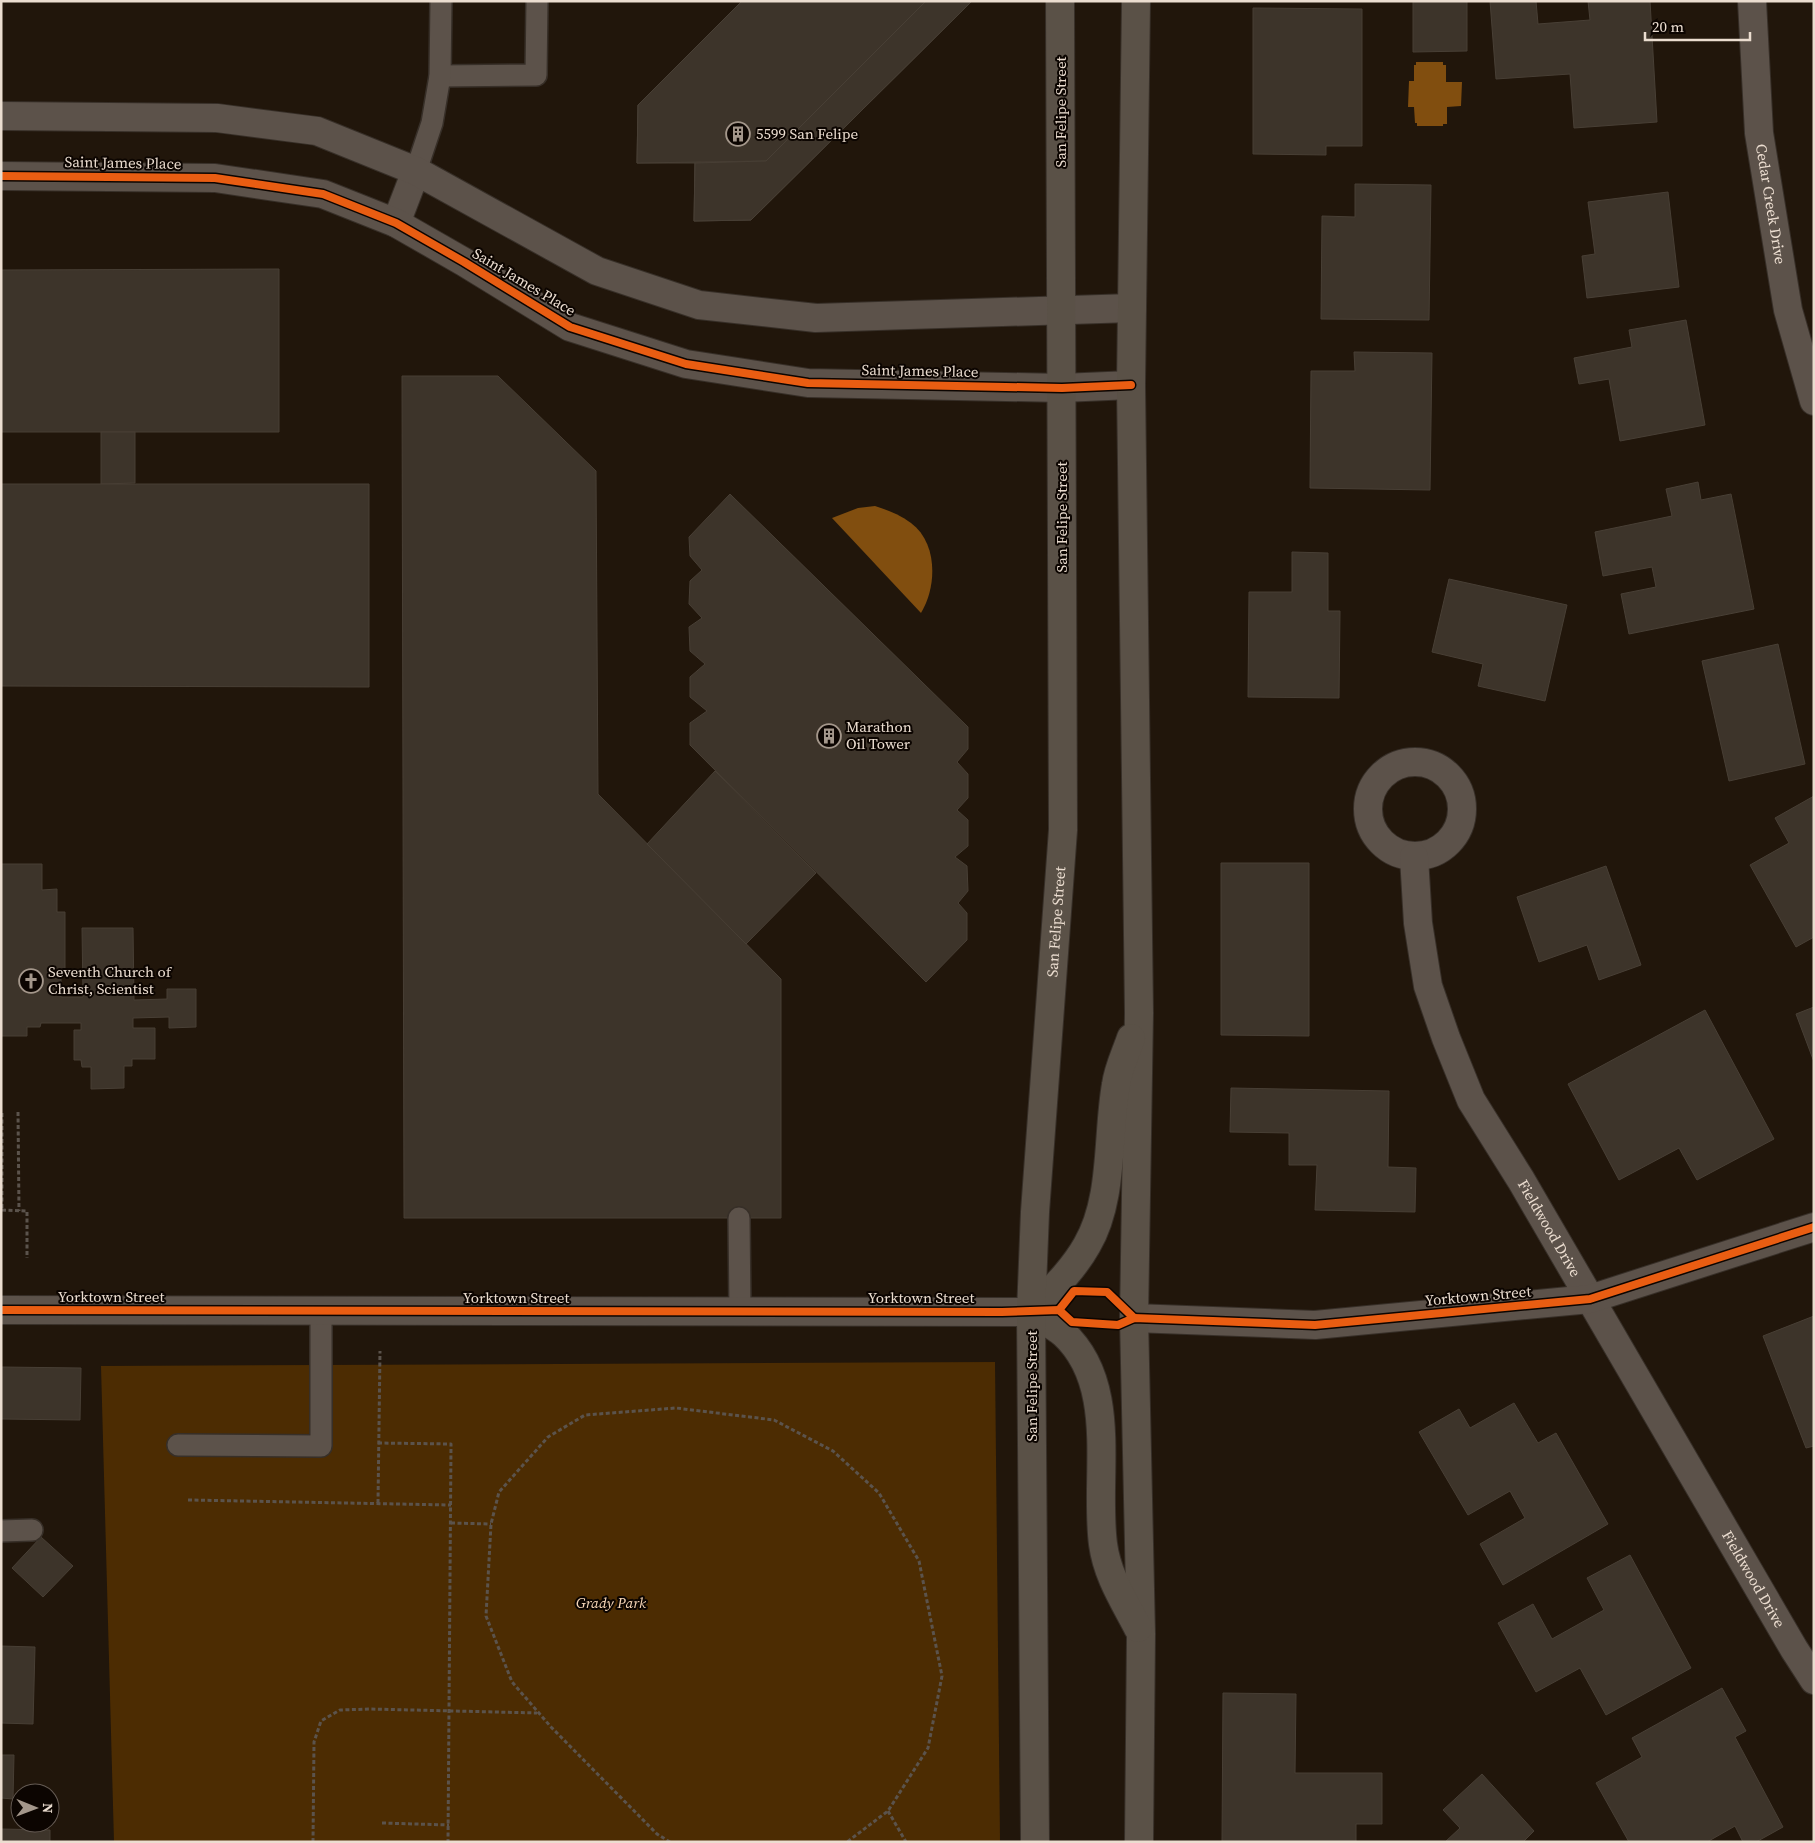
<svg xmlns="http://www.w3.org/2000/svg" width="1815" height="1843" font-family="'Source Serif 4',serif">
  <rect width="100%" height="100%" fill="#21160b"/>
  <polygon fill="#4c2c02" points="995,1362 1000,1842 114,1842 101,1366"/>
  <g fill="#814e0f">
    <polygon points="1416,62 1443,62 1443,65 1446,65 1446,82 1462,82 1461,106 1447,107 1447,124 1443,124 1443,126 1417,126 1417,123 1415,123 1414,107 1408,107 1409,81 1414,81 1414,65 1416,65"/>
    <path d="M875,506C888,510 900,515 911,523C938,543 937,587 921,613L832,518L858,508Z"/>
  </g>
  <g fill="#3d342a" stroke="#483f35">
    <polygon points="742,1 972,1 751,220 694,221 695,163 637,163 638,105"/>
    <polygon points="742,1 926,1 766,161 637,163 638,105"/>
    <polygon points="926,1 972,1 751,220 694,221 695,163 766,161"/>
    <polygon points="1413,1 1467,1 1467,51 1413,52"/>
    <polygon points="1490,1 1536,1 1538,24 1590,20 1588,1 1650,1 1657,122 1574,128 1570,74 1496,79"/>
    <polygon points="1253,8 1362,9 1362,146 1326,146 1326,155 1253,154"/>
    <polygon points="1355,184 1431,185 1429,320 1321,319 1322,216 1355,217"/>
    <polygon points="1668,192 1679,287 1587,298 1582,256 1595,254 1588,202"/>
    <polygon points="279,269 279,432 1,432 1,270"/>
    <polygon points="1686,320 1705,425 1620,441 1609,379 1579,384 1574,358 1632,347 1629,330"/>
    <polygon points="1354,352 1432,353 1430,490 1310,488 1311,371 1355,371"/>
    <polygon points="402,376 498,376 596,471 598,794 781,979 781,1218 404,1218"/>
    <polygon points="101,432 135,432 135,483 101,484"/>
    <polygon points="1698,482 1701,500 1731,494 1754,609 1629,634 1621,594 1656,587 1652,567 1603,576 1595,532 1672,516 1666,489"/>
    <polygon points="1,484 369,484 369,687 1,686"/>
    <polygon points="730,494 968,727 968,749 957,762 968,774 968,798 957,810 968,820 968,846 955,857 967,866 968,891 958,903 967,913 967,940 926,982 690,745 690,723 707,711 690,697 690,677 705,664 690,651 689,627 702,618 689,604 690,581 702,570 690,556 689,537"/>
    <polygon points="1292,552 1328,553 1328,611 1340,611 1339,698 1248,697 1249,592 1292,592"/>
    <polygon points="1449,579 1567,605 1545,701 1478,686 1483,664 1432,652"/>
    <polygon points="1778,644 1805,764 1729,781 1702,661"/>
    <polygon points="715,771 816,873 746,944 647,844"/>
    <polygon points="1814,796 1814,937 1796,947 1750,865 1789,843 1775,818"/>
    <polygon points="1221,863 1309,863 1309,1036 1221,1035"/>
    <polygon points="1,864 42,864 42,890 57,889 57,912 65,912 65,973 61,973 61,997 83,997 82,928 133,928 134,1000 167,999 167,989 196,989 196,1027 169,1028 169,1017 133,1018 133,1028 155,1028 155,1059 132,1059 132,1066 124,1066 124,1088 91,1089 91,1067 82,1067 81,1060 74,1060 74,1030 81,1030 81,1023 41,1023 40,1027 27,1027 27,1036 1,1036"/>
    <polygon points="1606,866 1641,965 1599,980 1587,945 1539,962 1517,897"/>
    <polygon points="1814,1007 1814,1062 1796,1014"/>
    <polygon points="1705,1010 1774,1139 1697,1180 1679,1148 1619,1180 1568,1084"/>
    <polygon points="1231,1088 1389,1091 1388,1167 1416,1168 1415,1212 1315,1210 1317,1165 1289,1165 1289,1133 1230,1132"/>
    <polygon points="1814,1316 1814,1446 1806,1448 1763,1336"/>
    <polygon points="1,1367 81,1368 80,1420 1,1419"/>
    <polygon points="1514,1403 1538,1443 1556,1433 1608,1524 1503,1585 1480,1544 1525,1518 1510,1491 1468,1515 1419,1432 1459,1409 1470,1428"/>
    <polygon points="41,1537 73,1566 43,1597 12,1568"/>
    <polygon points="1630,1555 1691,1668 1606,1715 1580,1668 1536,1692 1498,1623 1533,1604 1552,1639 1604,1610 1587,1578"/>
    <polygon points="1,1646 35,1647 33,1724 1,1723"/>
    <polygon points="1722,1688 1746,1731 1735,1737 1783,1827 1756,1842 1743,1842 1735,1826 1707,1842 1629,1842 1596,1783 1642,1757 1632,1738"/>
    <polygon points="1223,1693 1296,1694 1295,1773 1382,1773 1382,1824 1356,1824 1356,1842 1222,1842"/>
    <polygon points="1,1755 14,1755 13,1799 1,1798"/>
    <polygon points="1482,1774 1534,1831 1523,1842 1445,1842 1460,1828 1443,1810"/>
    <polygon points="1,1829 50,1830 50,1842 1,1842"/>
  </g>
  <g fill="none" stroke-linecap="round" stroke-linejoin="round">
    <g stroke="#372f28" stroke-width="24">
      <g id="service">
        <polyline points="440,76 536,75 537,1"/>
        <polyline points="416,171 432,123 440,76 441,1"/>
        <polyline points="739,1218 740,1311"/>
        <polyline points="178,1445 321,1446 321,1311"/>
        <polyline points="1,1531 32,1530"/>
      </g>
    </g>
    <g stroke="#372f28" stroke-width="30">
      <g id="minor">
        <path id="s1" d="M1752,1L1759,133L1788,310L1814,401"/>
        <polyline points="396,223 416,171"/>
        <circle cx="1415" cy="809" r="47"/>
        <path id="s2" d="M1414,857L1418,923L1428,986L1446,1038L1471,1100L1521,1180L1794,1649L1814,1680"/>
        <polyline points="1134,1318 1315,1325 1590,1299 1814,1227"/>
      </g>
    </g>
    <g stroke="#372f28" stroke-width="30">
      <g id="tertiary">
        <polyline points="1,116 217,118 317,131 416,171 597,271 699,305 816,318 1132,308"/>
        <polyline points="1,176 215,178 323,194 396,223 464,262 570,327 686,364 808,383 1062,388 1131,385"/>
        <polyline points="1,1310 1031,1312"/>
      </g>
    </g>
    <g stroke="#372f28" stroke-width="30">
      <g id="secondary">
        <polyline points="1136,1 1131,385 1139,1013 1134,1318 1141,1634 1139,1842"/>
        <path d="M1031,1312C1041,1319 1053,1325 1063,1333C1120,1385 1094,1476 1103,1544C1107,1575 1124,1601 1138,1628"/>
        <path d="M1031,1312C1051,1291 1073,1270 1087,1245C1114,1199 1107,1135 1116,1085C1118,1069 1126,1053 1131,1038"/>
        <path id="s3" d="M1035,1842L1031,1312L1035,1212L1063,830L1060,1"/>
      </g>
    </g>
    <g stroke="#5b534c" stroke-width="3" stroke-dasharray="4 2.5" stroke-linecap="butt">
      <polyline points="18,1112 19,1211"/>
      <polyline points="2,1113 2,1210"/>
      <polyline points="2,1210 27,1211 27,1258"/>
      <polyline points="378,1443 451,1444 448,1842"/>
      <polyline points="188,1500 451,1505"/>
      <polyline points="378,1503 380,1351"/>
      <polyline points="451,1523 491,1524"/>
      <polyline points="888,1811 906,1842"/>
      <polyline points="382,1823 449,1825"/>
      <polyline points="313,1842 314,1742 321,1721 340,1710 370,1709 537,1713"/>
      <polyline points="670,1842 657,1834 551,1727 512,1682 486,1616 491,1524 499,1492 548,1437 585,1415 676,1408 774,1420 833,1451 879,1493 919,1561 942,1676 928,1748 888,1811 847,1842"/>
    </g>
    <use href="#service" stroke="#5c524a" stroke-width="21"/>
    <use href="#minor" stroke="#5c524a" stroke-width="28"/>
    <use href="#tertiary" stroke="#5c524a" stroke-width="28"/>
    <use href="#secondary" stroke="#5a5147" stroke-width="28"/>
    <g stroke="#0c0501" stroke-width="11">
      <g id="cycleway">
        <polyline points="1,176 215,178 323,194 396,223 464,262 570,327 686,364 808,383 1062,388 1131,385"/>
        <polyline points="1,1310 1002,1312 1059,1310 1072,1322 1118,1325 1134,1318 1315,1325 1590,1299 1814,1227"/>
        <polyline points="1059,1310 1074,1291 1107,1292 1134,1318"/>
      </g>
    </g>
    <use href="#cycleway" stroke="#e95d12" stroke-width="8"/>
  </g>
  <defs>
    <g id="building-ring" transform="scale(1.25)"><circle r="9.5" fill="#0c0501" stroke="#a4978b" stroke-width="1.5"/><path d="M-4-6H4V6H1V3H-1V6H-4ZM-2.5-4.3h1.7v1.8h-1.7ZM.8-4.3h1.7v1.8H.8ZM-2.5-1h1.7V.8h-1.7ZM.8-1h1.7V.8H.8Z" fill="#a4978b"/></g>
    <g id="church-ring" transform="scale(1.25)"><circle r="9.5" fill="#0c0501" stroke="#a4978b" stroke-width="1.5"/><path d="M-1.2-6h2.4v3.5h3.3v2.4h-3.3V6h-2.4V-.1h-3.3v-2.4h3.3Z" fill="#a4978b"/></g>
  </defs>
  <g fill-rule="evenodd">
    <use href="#building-ring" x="738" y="134"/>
    <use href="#building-ring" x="829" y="736"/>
    <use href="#church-ring" x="31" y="981"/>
  </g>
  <g text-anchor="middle" stroke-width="4" stroke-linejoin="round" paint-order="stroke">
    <g font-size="15" fill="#ebddd0" stroke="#0c0501">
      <text transform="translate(1061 112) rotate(-90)" y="5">San Felipe Street</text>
      <text transform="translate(123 163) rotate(1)" y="5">Saint James Place</text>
      <text dy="5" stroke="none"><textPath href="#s1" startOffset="204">Cedar Creek Drive</textPath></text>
      <text transform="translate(524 282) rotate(31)" y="5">Saint James Place</text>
      <text transform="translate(920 371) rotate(1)" y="5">Saint James Place</text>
      <text transform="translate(1062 517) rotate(-90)" y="5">San Felipe Street</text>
      <text dy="5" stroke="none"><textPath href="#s3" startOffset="921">San Felipe Street</textPath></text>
      <text dy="5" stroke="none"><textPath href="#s2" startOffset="402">Fieldwood Drive</textPath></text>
      <text transform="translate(1478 1296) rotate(-5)" y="5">Yorktown Street</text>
      <text x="111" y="1302">Yorktown Street</text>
      <text x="516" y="1303">Yorktown Street</text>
      <text x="921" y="1303">Yorktown Street</text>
      <text transform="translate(1032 1386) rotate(-90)" y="5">San Felipe Street</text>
      <text dy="5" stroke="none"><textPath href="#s2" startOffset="808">Fieldwood Drive</textPath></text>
    </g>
    <g font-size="15" fill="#ebddd0" stroke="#0c0501" text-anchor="start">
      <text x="756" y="139">5599 San Felipe</text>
      <text x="846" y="732">Marathon<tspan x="846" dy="17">Oil Tower</tspan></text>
      <text x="48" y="977">Seventh Church of<tspan x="48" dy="17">Christ, Scientist</tspan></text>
    </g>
    <g font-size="15" font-style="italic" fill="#f6d6b7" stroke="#0c0501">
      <text x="611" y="1608">Grady Park</text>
    </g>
  </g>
  <rect width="1815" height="1843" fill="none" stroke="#ebddd0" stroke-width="5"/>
  <g transform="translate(35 1808) rotate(91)"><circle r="24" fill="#0c0501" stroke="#655b54"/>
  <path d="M0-4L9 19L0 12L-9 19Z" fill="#a4978b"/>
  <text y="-8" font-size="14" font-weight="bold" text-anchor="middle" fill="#ebddd0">N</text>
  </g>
  <path d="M1645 32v8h105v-8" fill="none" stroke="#ebddd0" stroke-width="2.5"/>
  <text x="1652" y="32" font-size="15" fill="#ebddd0" stroke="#0c0501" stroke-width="4" paint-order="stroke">20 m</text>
</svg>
